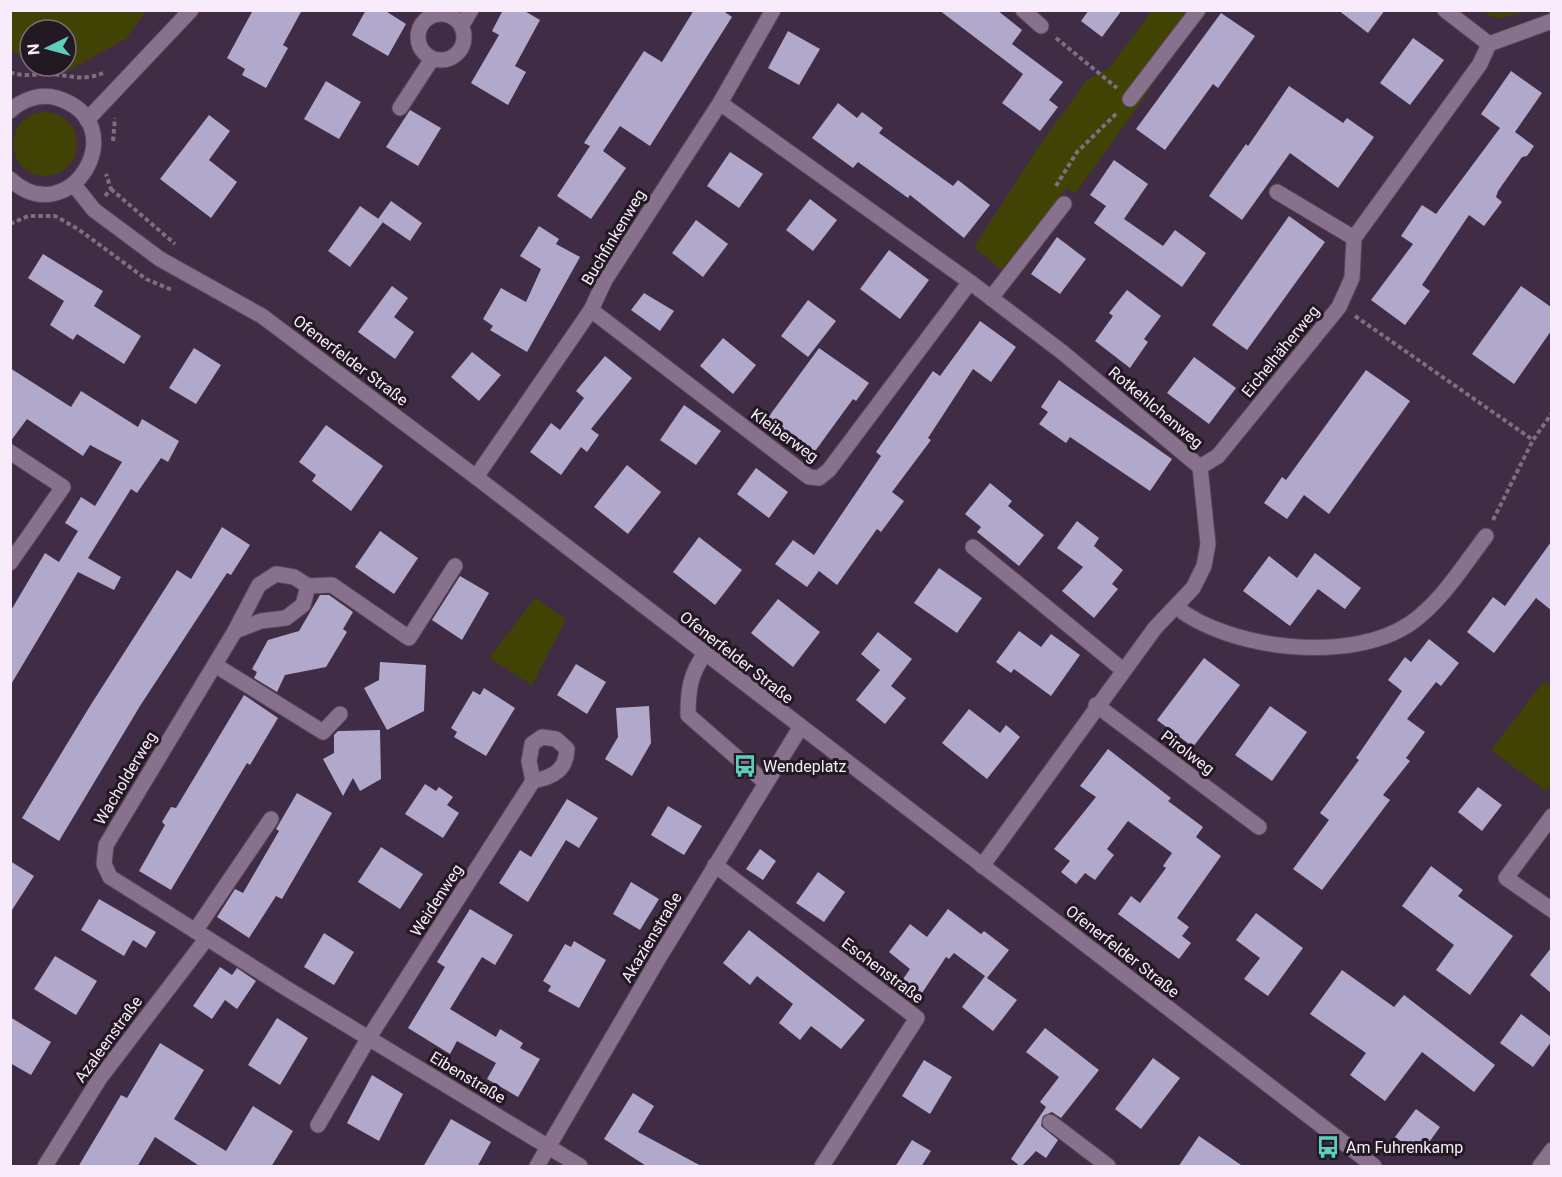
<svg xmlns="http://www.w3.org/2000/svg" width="1562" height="1177" font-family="Roboto,sans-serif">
  <rect width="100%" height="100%" fill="#402c44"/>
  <g fill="#414305">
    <polygon points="10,11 11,10 146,11 126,39 66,72 49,66 66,66 66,30 30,30 30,59 11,52"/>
    <polygon points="1152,11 1196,11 1143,83 1151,88 1075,194 1067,188 1004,272 974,247 1037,149 1086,81 1109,68"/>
    <polygon points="1481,11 1481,10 1527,11 1498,19"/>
    <circle cx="45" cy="144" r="32"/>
    <polygon points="535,598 566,619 532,685 489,658"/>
    <polygon points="1544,681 1552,687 1551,784 1546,791 1491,750"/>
  </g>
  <g fill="#b1a9cc">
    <polygon points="253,10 302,10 283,45 288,48 266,88 242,75 245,69 227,58"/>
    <polygon points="366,10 384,10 406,24 388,56 352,35"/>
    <polygon points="503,10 523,10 540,20 515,66 526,72 508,105 471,83 499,35 492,31"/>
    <polygon points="694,10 722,10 732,17 650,146 620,126 603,151 626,168 591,219 557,196 590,146 584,143 644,51 662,62"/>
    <polygon points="939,10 997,10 1022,30 1012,44 1063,82 1049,100 1058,107 1040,131 1002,103 1023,74"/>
    <polygon points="1089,10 1122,10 1102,37 1081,21"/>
    <polygon points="1338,10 1385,10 1368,33"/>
    <polygon points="1221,13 1255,36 1218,88 1213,84 1165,150 1136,129"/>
    <polygon points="788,31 820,49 799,85 768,68"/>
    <polygon points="1413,38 1444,60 1410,105 1380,83"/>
    <polygon points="1511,71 1542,93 1515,132 1534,146 1527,156 1522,157 1498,191 1496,197 1502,202 1484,226 1469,215 1422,285 1430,291 1405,325 1371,300 1413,244 1401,236 1422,205 1436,214 1500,128 1481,114"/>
    <polygon points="326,81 361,102 339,139 304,119"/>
    <polygon points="1289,86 1343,123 1347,118 1374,137 1338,188 1290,153 1242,220 1209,196 1246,144 1248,146"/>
    <polygon points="838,103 857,118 862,112 883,128 879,133 953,186 958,180 990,205 964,238 910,195 908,198 858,162 853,168 812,138"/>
    <polygon points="410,110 441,128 418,166 386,147"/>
    <polygon points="209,115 230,131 209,160 237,182 211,218 160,179"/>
    <polygon points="730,152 763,174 739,208 707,186"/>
    <polygon points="1114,160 1148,184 1124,219 1163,246 1175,230 1206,253 1182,287 1094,223 1106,206 1090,195"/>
    <polygon points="810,199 837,220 813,251 786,230"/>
    <polygon points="391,201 422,223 410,241 378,219"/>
    <polygon points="360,206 383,222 350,267 328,251"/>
    <polygon points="1289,216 1325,242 1247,350 1212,325"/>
    <polygon points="696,220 728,244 703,277 672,253"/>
    <polygon points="539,226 559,239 556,244 580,257 527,352 490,330 493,326 483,319 501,288 526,302 541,269 520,256"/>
    <polygon points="1057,237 1086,259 1060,294 1031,274"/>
    <polygon points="889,250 929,280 900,319 860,289"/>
    <polygon points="43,254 103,291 94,306 141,336 124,364 77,334 73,340 50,325 64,301 28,278"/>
    <polygon points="392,286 408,298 394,317 414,332 395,359 358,332"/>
    <polygon points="1521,286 1551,307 1551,331 1514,384 1472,354"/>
    <polygon points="1127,290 1161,316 1144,339 1148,342 1130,368 1095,341 1113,316 1109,313"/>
    <polygon points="644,293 674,311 660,331 631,310"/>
    <polygon points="808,300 836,321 808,357 781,336"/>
    <polygon points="980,321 1016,347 991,382 973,369 928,438 931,440 892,492 904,501 881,532 877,529 837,585 819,571 807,587 775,564 793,540 814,555 881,456 876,452 933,371 940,376"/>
    <polygon points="723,338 756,365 733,394 700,366"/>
    <polygon points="194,348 221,365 196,404 169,388"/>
    <polygon points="819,348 869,383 856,401 853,399 813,454 767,419"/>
    <polygon points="472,352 501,375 479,401 451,377"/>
    <polygon points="605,356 632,378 591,429 599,435 587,452 581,447 561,475 530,452 551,423 560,430 584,398 576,391"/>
    <polygon points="1194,357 1236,388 1209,424 1167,393"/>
    <polygon points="10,368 71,407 81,391 138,427 142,419 179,441 168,462 161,458 137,493 131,489 88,558 121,577 114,590 78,572 10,686 10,612 45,553 59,562 78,531 65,523 81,497 95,506 122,462 90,445 83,456 27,419 10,442"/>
    <polygon points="1366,370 1410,401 1329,514 1304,495 1287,519 1264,503 1282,477 1286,480"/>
    <polygon points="1059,380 1172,459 1150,491 1070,437 1066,443 1039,424 1048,412 1041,407"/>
    <polygon points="684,405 721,431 696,465 660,440"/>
    <polygon points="326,425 383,466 351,511 312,481 316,475 299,462"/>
    <polygon points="627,465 661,492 628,534 594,507"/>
    <polygon points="756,468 788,492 769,518 737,494"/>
    <polygon points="990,483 1012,501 1008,506 1044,535 1019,566 977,532 981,527 965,514"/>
    <polygon points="1077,521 1099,538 1094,546 1123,570 1112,584 1118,589 1094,618 1062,591 1083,567 1057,548"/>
    <polygon points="222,527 250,545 231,575 227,573 140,706 59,841 22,818 90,706 177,570 191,579"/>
    <polygon points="380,531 418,558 394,594 355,567"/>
    <polygon points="699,537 742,570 715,605 673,572"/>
    <polygon points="1551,542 1551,610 1536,598 1494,653 1467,632 1493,597 1505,606"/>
    <polygon points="1315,553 1361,588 1345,609 1318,589 1290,626 1243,591 1269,556 1297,578"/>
    <polygon points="939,568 982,598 957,633 914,603"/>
    <polygon points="460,576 489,593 462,640 432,620"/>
    <polygon points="320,595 329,595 353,612 343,629 347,632 326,667 285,675 277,692 254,678 257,672 252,669 268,640 299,631"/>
    <polygon points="778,599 820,632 793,667 751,633"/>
    <polygon points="1019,631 1041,647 1051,634 1080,655 1051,696 1014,669 1011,673 996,662"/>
    <polygon points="878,632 912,659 891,686 906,698 885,724 856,700 880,670 861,654"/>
    <polygon points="1429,639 1459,663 1441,686 1436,682 1407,719 1425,732 1406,758 1410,761 1383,795 1390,800 1322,890 1293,869 1329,820 1320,813 1359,760 1356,758 1402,691 1388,680 1405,657 1411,662"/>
    <polygon points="1204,658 1240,685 1193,747 1157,720"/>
    <polygon points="380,662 426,665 424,711 387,730 364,688 379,680"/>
    <polygon points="576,664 606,682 587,714 557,695"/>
    <polygon points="484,688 515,708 486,756 454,737 457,732 451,728 473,691 480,695"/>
    <polygon points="244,695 278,718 250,765 247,763 171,890 139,871 165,825 162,822 171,807 176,808"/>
    <polygon points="649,706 651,743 632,776 605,759 618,737 616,708"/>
    <polygon points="1270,706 1307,732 1272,781 1235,755"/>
    <polygon points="969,709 1000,733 1006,725 1020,737 987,779 942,743"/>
    <polygon points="380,730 381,779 360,791 353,778 343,796 323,759 334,753 334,735 338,731"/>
    <polygon points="1108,749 1171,798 1168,801 1203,827 1196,837 1221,856 1177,918 1189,927 1182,936 1191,943 1179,959 1118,914 1131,896 1140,903 1166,868 1163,866 1172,853 1128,821 1107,849 1114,855 1095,880 1085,873 1076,884 1061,872 1070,861 1054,849 1096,797 1080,786"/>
    <polygon points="425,784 436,791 439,787 453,797 447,805 459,813 443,838 405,814"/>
    <polygon points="1478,787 1502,805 1482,831 1458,812"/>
    <polygon points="297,793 332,813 282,899 276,896 249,938 217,917 235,889 243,893 279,831 276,829"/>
    <polygon points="567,799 598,818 579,848 566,840 528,902 499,883 520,850 531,857"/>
    <polygon points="668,806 702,826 684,855 651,835"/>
    <polygon points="381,847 423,874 400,909 358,882"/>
    <polygon points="760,849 776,861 763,880 746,869"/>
    <polygon points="10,861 34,876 10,913"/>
    <polygon points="1431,866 1463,890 1458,896 1513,936 1470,995 1436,970 1454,945 1402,906"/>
    <polygon points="818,872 845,892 824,922 796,903"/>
    <polygon points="631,882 659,899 640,930 613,914"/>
    <polygon points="99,899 156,932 146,948 133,940 124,956 81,930"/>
    <polygon points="470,909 513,935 495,965 482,957 450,1009 496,1037 500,1029 523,1043 520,1048 540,1059 518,1097 487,1079 496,1063 457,1041 450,1054 408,1028 445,967 437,962"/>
    <polygon points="948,909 981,934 984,931 1009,950 987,978 1017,1000 993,1031 962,1007 985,976 954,953 949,959 946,957 918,999 899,985 910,969 889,952 910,924 927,937"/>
    <polygon points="1256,913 1303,948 1268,996 1244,979 1260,958 1236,940"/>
    <polygon points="749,930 865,1020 841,1049 811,1026 800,1040 779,1023 793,1004 757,976 750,985 723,963"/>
    <polygon points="324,933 354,952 334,985 304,967"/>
    <polygon points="574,941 606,960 579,1008 548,991 551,986 543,981 565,944 571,947"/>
    <polygon points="1551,948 1551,993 1530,975"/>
    <polygon points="55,956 97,981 76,1015 34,989"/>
    <polygon points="220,967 232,975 237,968 256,981 237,1009 225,1000 212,1019 193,1006"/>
    <polygon points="1342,970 1394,1007 1404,995 1495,1065 1474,1092 1422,1052 1385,1101 1350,1075 1366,1053 1310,1014"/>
    <polygon points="1521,1014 1551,1037 1551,1042 1533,1067 1500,1043"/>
    <polygon points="10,1017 51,1042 31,1075 10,1063"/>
    <polygon points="277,1018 308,1038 280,1085 248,1065"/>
    <polygon points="1045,1028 1099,1070 1061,1118 1052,1112 1043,1116 1041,1126 1058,1140 1046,1158 1036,1151 1021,1167 1011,1159 1046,1107 1040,1102 1059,1077 1026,1052"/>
    <polygon points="160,1043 204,1070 174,1119 226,1151 253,1106 293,1131 271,1167 201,1167 155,1137 137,1167 78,1167 121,1095 127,1098"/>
    <polygon points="1153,1058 1180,1078 1141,1129 1115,1109"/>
    <polygon points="924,1060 952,1077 930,1114 902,1096"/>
    <polygon points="372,1075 403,1094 379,1141 347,1123"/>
    <polygon points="633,1093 654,1106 638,1132 703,1167 648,1167 604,1139"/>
    <polygon points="1416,1109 1440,1127 1420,1155 1395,1137"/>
    <polygon points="451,1119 491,1142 477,1167 423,1167"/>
    <polygon points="1199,1136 1244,1167 1178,1167"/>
    <polygon points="912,1140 931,1151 921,1167 895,1167"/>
  </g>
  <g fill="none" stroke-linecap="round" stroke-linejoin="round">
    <g stroke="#59485c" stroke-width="17">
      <g id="minor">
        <polyline points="1023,10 1041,26"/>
        <polyline points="1445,10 1489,44 1552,21"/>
        <circle cx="441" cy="37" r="23"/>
        <polyline points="462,25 471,10"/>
        <polyline points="1130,99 1198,10"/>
        <polyline points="720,103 970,282 1062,352 1200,467 1208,544 1204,566 1193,588 1155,628 982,866"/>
        <polyline points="400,108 432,59"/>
        <path d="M10,111C23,99 41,93 57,98C137,123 70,235 10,179"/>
        <polyline points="87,120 191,10"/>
        <polyline points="74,185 94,210 160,259 262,316 476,477 1374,1166"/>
        <polyline points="1277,192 1354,238"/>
        <polyline points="991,298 1064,204"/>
        <polyline points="591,310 809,477 819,478 829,470 970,282"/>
        <polyline points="10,452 63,487 10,563"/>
        <polyline points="1200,467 1218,456 1339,307 1352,278 1354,238 1480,64 1489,44"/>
        <polyline points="476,477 591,310 605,280 720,103 773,10"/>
        <polyline points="973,547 1123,670"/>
        <polyline points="308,586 332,585 409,638 455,566"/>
        <path d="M1176,607C1230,650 1352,664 1411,623C1442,601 1463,566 1486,536"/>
        <polyline points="235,631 259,585 276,574 294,577 308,586 303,605 286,618 261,621 235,631 106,845 104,864 110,877 289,990 580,1166"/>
        <path d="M705,654C690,673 688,691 688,715L765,782"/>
        <polyline points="215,665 323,732 340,714"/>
        <polyline points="1096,705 1259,827"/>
        <polyline points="1552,816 1506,878 1552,910"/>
        <polyline points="715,865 917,1018 822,1166"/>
        <polyline points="195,931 271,819"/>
        <polyline points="1050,1122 1108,1166"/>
        <path d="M318,1125L368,1039L533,781C554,777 566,770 567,749L556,739L542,737L532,744L529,761L533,781"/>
        <polyline points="45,1166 100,1078 207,938"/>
        <polyline points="537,1166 660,956 800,728"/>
        <polyline points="1540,1166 1552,1150"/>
      </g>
    </g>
    <g stroke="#7f6d83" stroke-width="4" stroke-dasharray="4.5 3" stroke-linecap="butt">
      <polyline points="1056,38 1117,88"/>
      <path d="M10,72C25,78 37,73 52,74C71,76 85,81 103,73"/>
      <polyline points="113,141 115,118"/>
      <polyline points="1056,186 1077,152 1118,112"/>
      <polyline points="111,189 175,244"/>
      <polyline points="105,196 111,189 106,174"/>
      <polyline points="10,224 28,216 55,216 78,229 146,279 172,290"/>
      <polyline points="1355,316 1533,440 1552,413"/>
      <polyline points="1493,520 1533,440"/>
    </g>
    <use href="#minor" stroke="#88718c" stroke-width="15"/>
  </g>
  <defs>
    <g id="bus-bare" transform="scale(1.8)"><path d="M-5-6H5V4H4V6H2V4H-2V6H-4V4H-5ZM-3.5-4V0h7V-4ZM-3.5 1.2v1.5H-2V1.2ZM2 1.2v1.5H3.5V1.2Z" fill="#5ccebb" stroke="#221923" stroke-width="2.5" paint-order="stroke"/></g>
  </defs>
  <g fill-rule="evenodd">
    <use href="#bus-bare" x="745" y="766"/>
    <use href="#bus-bare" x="1328" y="1147"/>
  </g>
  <g text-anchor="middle" stroke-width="6" stroke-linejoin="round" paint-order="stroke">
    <g font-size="16" fill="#f8ebfb" stroke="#221923">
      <text transform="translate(613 237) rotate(-59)" y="6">Buchfinkenweg</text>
      <text transform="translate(1280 351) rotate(-51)" y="6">Eichelhäherweg</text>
      <text transform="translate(351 360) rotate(37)" y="6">Ofenerfelder Straße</text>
      <text transform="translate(1156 407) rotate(40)" y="6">Rotkehlchenweg</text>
      <text transform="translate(785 435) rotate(36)" y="6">Kleiberweg</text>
      <text transform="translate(737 657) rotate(38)" y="6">Ofenerfelder Straße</text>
      <text transform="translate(1188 752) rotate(37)" y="6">Pirolweg</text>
      <text transform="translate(125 778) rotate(-59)" y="6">Wacholderweg</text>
      <text transform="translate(436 900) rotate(-57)" y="6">Weidenweg</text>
      <text transform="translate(651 937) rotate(-59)" y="6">Akazienstraße</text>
      <text transform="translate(1123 951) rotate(38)" y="6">Ofenerfelder Straße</text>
      <text transform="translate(883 970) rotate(37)" y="6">Eschenstraße</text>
      <text transform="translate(108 1039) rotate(-54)" y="6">Azaleenstraße</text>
      <text transform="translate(468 1077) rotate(31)" y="6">Eibenstraße</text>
    </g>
    <g font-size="16" fill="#f8ebfb" stroke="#221923" text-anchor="start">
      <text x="763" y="772">Wendeplatz</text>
      <text x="1346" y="1153">Am Fuhrenkamp</text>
    </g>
  </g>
  <rect width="1562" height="1177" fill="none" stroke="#f8ebfb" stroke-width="24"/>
  <g transform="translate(48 48) rotate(265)"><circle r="28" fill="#221923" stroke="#786d79" stroke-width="1.5"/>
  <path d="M0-4.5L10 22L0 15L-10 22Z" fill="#5ccebb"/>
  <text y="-9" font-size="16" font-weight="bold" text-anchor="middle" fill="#f8ebfb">N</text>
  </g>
</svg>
